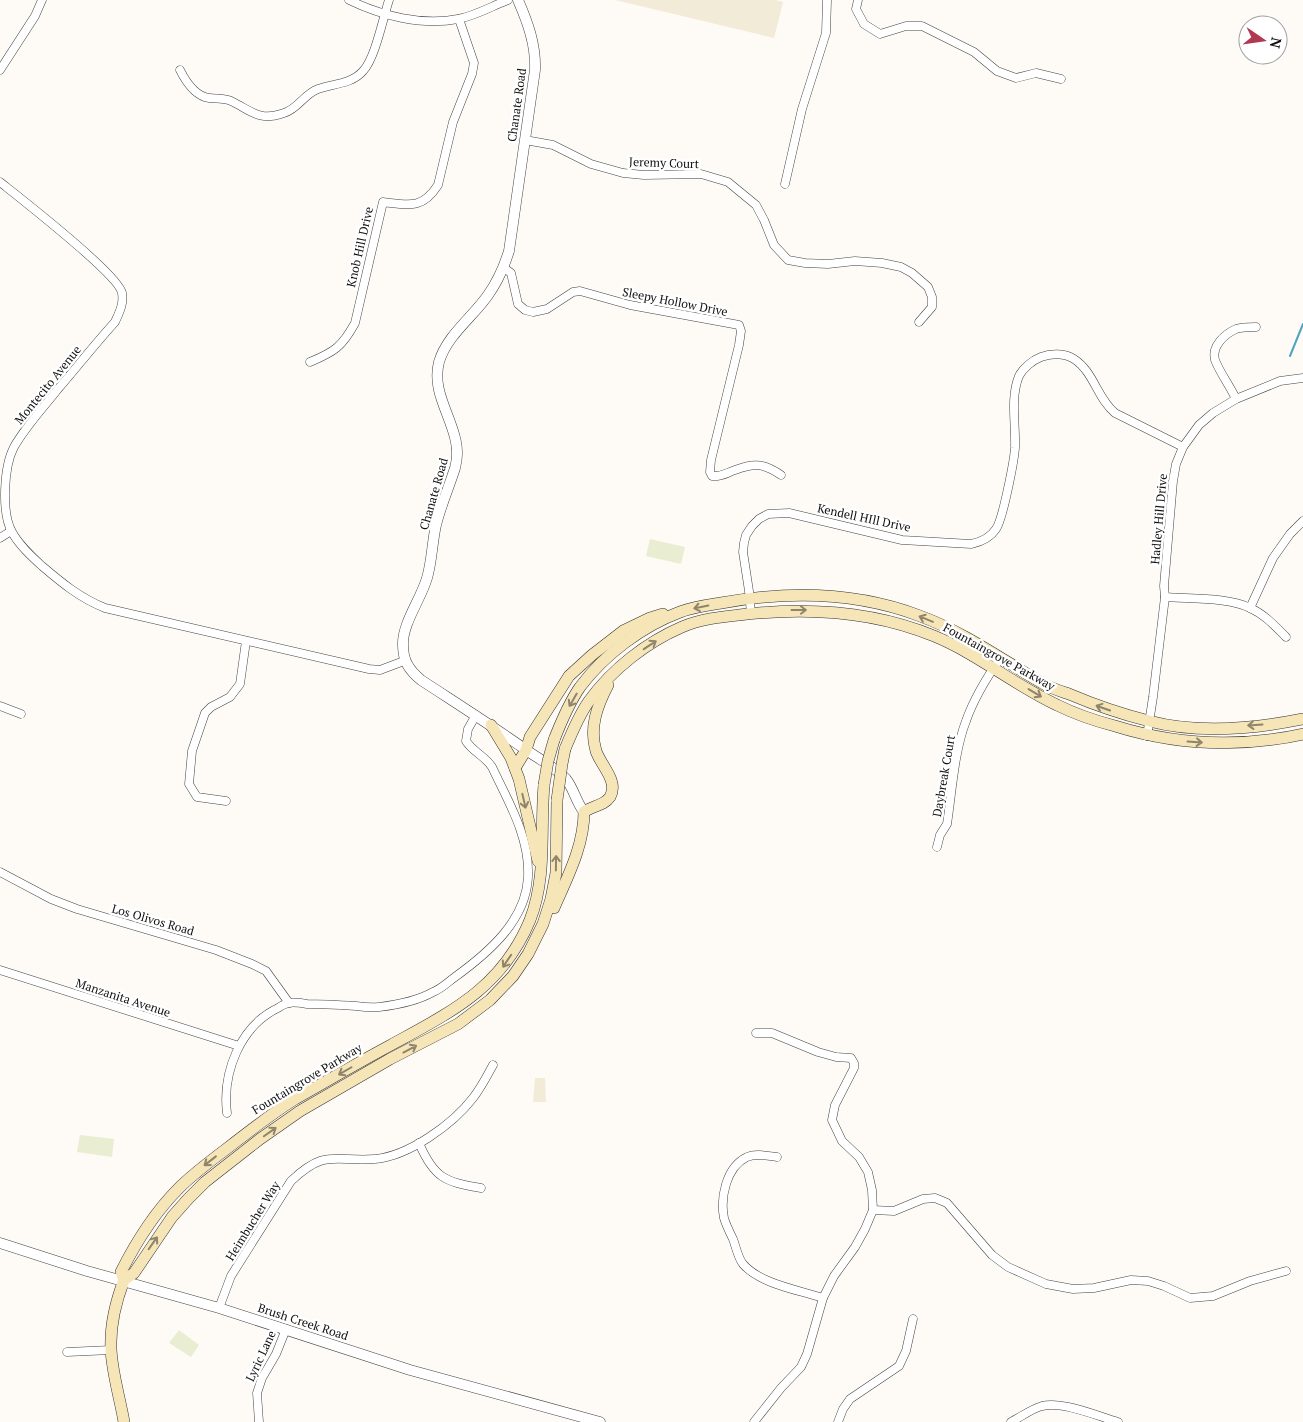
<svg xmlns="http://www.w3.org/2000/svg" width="1303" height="1422" font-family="'PT Serif',serif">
  <rect width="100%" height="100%" fill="#fefaf5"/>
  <g fill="#f2ebd7">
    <polygon points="615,0 775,0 783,2 774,38"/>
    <polygon points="535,1078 545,1078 546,1102 533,1102"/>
  </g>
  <g fill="#e9eed2">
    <polygon points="650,539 685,547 681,564 646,556"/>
    <polygon points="80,1135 114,1139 112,1157 77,1152"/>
    <polygon points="179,1330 199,1345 191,1357 169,1343"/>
  </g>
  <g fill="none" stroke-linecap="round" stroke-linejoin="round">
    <polyline stroke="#4ea5bf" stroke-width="2" points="1290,356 1303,324"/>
    <g stroke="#434343" stroke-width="9">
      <g id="minor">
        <path d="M349,0C382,16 422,26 458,19C475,16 492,6 508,0"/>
        <polyline points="858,0 856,9 864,24 880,34 906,26 922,26 974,52 997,71 1016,78 1036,73 1061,79"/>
        <polyline points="0,70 35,16 42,0"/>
        <path d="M180,70C185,80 195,96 209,98C216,99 224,98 231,101C252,111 259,122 284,113C298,109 304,94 318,89C332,84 352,84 363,71C375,59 383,18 389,0"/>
        <polyline points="525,140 553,145 591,164 623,173 644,175 701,174 728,182 756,205 764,220 774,245 788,260 805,263 828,264 855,261 882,263 901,267 912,273 928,287 932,297 932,307 919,322"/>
        <path d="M0,182C20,198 119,275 122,293C124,304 119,313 115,322C95,344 77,367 58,389C43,408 26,426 14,447C4,466 1,512 12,532C19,545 31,556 42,566C62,583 80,598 105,608L369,669L380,670L404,661"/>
        <polyline points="785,184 802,109 826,33 827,0"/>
        <path d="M504,268L511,273L518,304L525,310L533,312L547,309L573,292L580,291L630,305L739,325L741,331L739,345L711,460L710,472L712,476C722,477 726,473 735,470C755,462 765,464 781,475"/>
        <path d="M310,362C334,352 342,347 355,323L383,202C408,205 422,210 438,185L453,122L472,74L474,63L459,19"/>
        <path d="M1236,399C1230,386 1220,373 1215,360C1211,346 1225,334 1236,329C1242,327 1249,327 1256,327"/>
        <polyline points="0,538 11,531"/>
        <path d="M1165,597C1189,599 1229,597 1250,608C1264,614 1275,626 1286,637"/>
        <polyline points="1250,608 1273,558 1290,534 1303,521"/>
        <path d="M751,614L749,591L743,552L744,543L746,535L752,526L759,519L768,514L789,513L902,540L971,544C981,542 990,538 996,529C1003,519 1014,461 1015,448C1016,424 1010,398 1019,376C1023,368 1033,360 1041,357C1051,353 1065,353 1074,359C1094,372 1097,398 1115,413L1183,447"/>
        <polyline points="0,706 21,714"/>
        <polyline points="1147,736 1153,697 1165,597 1164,586 1173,481 1176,464 1183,447 1199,425 1213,413 1236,399 1280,381 1303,378"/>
        <polyline points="226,801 197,797 189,784 192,751 205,713 211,707 230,697 240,684 246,641"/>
        <path d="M937,847L940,835L947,824C952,792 954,752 966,721C974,698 987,677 1001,657"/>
        <polyline points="0,872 51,899 77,909 216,950 252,964 266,971 289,1003"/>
        <polyline points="0,970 239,1046"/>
        <path d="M227,1113C222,1073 240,1026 278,1008C281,1006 285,1004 288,1003C293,1002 301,1003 307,1004C323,1004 340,1005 356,1006C363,1007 371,1008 379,1007C396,1005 417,1001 433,992C441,989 448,982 455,977C488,953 526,921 528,877C530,837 508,801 492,767C485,756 473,752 466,741L468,729L476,715"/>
        <path d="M419,1143C434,1178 445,1182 481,1188"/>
        <path d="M777,1157C767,1156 756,1153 747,1157C726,1167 720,1198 724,1218C726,1225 730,1233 733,1239C736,1247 738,1258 743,1264C760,1284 799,1290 823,1298"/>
        <polyline points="873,1210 894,1211 923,1199 935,1198 947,1203 992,1255 1008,1267 1046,1284 1073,1289 1094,1288 1131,1280 1148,1281 1164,1286 1190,1298 1213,1296 1250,1281 1286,1271"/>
        <path d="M219,1308L231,1276L291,1181C326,1148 334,1162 375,1159C409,1156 453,1124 473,1098C481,1088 487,1076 493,1065"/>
        <polyline points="67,1352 111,1350"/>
        <polyline points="259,1422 257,1393 262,1378 276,1354 286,1329"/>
        <polyline points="754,1422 781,1388 801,1367 807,1354 823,1298 834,1276 855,1247 865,1229 873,1210 872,1190 868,1172 859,1157 842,1141 832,1120 835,1105 854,1068 854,1063 851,1058 836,1057 818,1052 772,1033 756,1033"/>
        <polyline points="838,1422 843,1409 850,1399 899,1366 906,1351 913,1319"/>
        <path d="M1011,1422C1021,1417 1031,1409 1042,1406C1063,1401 1097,1416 1118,1422"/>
      </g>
    </g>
    <g stroke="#434343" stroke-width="11">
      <g id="tertiary">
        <path d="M518,0C528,23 536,45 535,70L509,251C504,267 498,281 488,295C473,317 447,335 439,362C429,400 466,430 455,468C449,487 441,505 436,525C432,543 432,561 427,578C421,599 402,624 403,645C403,661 409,670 421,680C456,703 491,725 526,750C539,759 555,767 566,779C574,789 576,802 584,812"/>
        <polyline points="0,1243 87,1271 219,1308 410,1370 600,1422"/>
      </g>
    </g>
    <g stroke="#323232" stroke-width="12">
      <g id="secondary">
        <polyline points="491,725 511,758 519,779 538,861"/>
        <path d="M554,740C561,722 569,703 580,687C604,655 642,626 680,612C693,607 708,605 721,603C787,591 857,592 920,616C964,632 1001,659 1042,683C1050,688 1060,691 1069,694C1095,705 1121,714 1149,721C1198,734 1253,729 1303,719"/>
        <path d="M565,749C572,732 579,715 589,701C612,669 647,642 682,627C700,619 720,617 739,615C805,607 871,610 934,636C978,654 1014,685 1057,705C1075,714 1096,721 1115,726C1176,745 1240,748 1303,734"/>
        <polyline points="515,768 526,750 530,737 569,676 592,655 623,631 650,618 663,614"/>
        <path d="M554,908C567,878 584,846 584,812C591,806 604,806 610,797C619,781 601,766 596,751C589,728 597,706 608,685"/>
        <path d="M124,1280L121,1272C136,1242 155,1212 179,1188C193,1174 209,1162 225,1150C248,1132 271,1114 295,1099C327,1081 359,1062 391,1045C451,1012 502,988 530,920C547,877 540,830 544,785"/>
        <polyline points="124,1280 134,1273 172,1217 188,1199 205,1182 260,1139 300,1111 390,1059 458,1024 490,1000 513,976 528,954 543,924 551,899 556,873 557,800"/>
        <path d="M124,1280C116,1301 110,1326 111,1349C112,1373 120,1398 124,1422"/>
      </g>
    </g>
    <use href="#minor" stroke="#fff" stroke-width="8"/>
    <use href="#tertiary" stroke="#fff" stroke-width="10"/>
    <use href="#secondary" stroke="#f6e5b7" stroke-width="11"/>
    <g stroke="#323232" stroke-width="12" stroke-linecap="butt">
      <g id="secondary-bridge">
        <polyline points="544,785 548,761 554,740"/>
        <polyline points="557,800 562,764 565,749"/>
      </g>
    </g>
    <use href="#secondary-bridge" stroke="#f6e5b7" stroke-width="11"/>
  </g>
  <defs><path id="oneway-shaft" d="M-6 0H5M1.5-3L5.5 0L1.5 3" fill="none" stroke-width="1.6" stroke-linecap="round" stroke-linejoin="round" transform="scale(1.25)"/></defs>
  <g stroke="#8e856c">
    <use href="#oneway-shaft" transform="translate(701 607) rotate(168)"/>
    <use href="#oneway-shaft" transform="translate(799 610)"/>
    <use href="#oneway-shaft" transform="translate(926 619) rotate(-158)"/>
    <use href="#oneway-shaft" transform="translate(650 645) rotate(-33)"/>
    <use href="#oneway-shaft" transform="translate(1035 693) rotate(31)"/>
    <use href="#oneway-shaft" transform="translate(573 700) rotate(120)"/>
    <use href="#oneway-shaft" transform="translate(1103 708) rotate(-161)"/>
    <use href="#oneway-shaft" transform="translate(1255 725) rotate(176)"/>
    <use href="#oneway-shaft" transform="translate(1195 742) rotate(4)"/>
    <use href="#oneway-shaft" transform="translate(524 801) rotate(77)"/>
    <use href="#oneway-shaft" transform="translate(556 863) rotate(-89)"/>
    <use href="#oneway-shaft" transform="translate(507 961) rotate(124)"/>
    <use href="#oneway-shaft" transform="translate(410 1049) rotate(-28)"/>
    <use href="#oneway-shaft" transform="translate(345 1071) rotate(150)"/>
    <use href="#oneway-shaft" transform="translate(270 1132) rotate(-35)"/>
    <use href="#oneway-shaft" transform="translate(210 1161) rotate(142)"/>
    <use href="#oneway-shaft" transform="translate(153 1243) rotate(-55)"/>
  </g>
  <g text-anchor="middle" stroke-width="5" stroke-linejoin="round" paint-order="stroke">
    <g font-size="12" fill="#101010" stroke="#fff">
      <text transform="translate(517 105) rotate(-82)" y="4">Chanate Road</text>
      <text transform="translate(664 163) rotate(2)" y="4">Jeremy Court</text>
      <text transform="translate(360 247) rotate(-77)" y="4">Knob Hill Drive</text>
      <text transform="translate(675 302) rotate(11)" y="4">Sleepy Hollow Drive</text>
      <text transform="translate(48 385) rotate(-51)" y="4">Montecito Avenue</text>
      <text transform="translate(434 494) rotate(-74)" y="4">Chanate Road</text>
      <text transform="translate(864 518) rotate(12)" y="4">Kendell HIll Drive</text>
      <text transform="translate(1159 519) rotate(-85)" y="4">Hadley Hill Drive</text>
      <text transform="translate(999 657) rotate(29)" y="4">Fountaingrove Parkway</text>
      <text transform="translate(944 776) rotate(-80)" y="4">Daybreak Court</text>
      <text transform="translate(153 920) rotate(16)" y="4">Los Olivos Road</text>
      <text transform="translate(123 998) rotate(18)" y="4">Manzanita Avenue</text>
      <text transform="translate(307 1079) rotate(-31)" y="4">Fountaingrove Parkway</text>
      <text transform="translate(253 1221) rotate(-58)" y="4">Heimbucher Way</text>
      <text transform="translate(303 1322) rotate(18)" y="4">Brush Creek Road</text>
      <text transform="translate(261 1356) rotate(-65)" y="4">Lyric Lane</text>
    </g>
  </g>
  <g transform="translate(1263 40) rotate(103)"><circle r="24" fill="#ffffff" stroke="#9f9f9f"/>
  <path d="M0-4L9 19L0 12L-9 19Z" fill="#b23751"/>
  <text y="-8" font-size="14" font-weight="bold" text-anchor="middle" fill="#101010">N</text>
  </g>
</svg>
